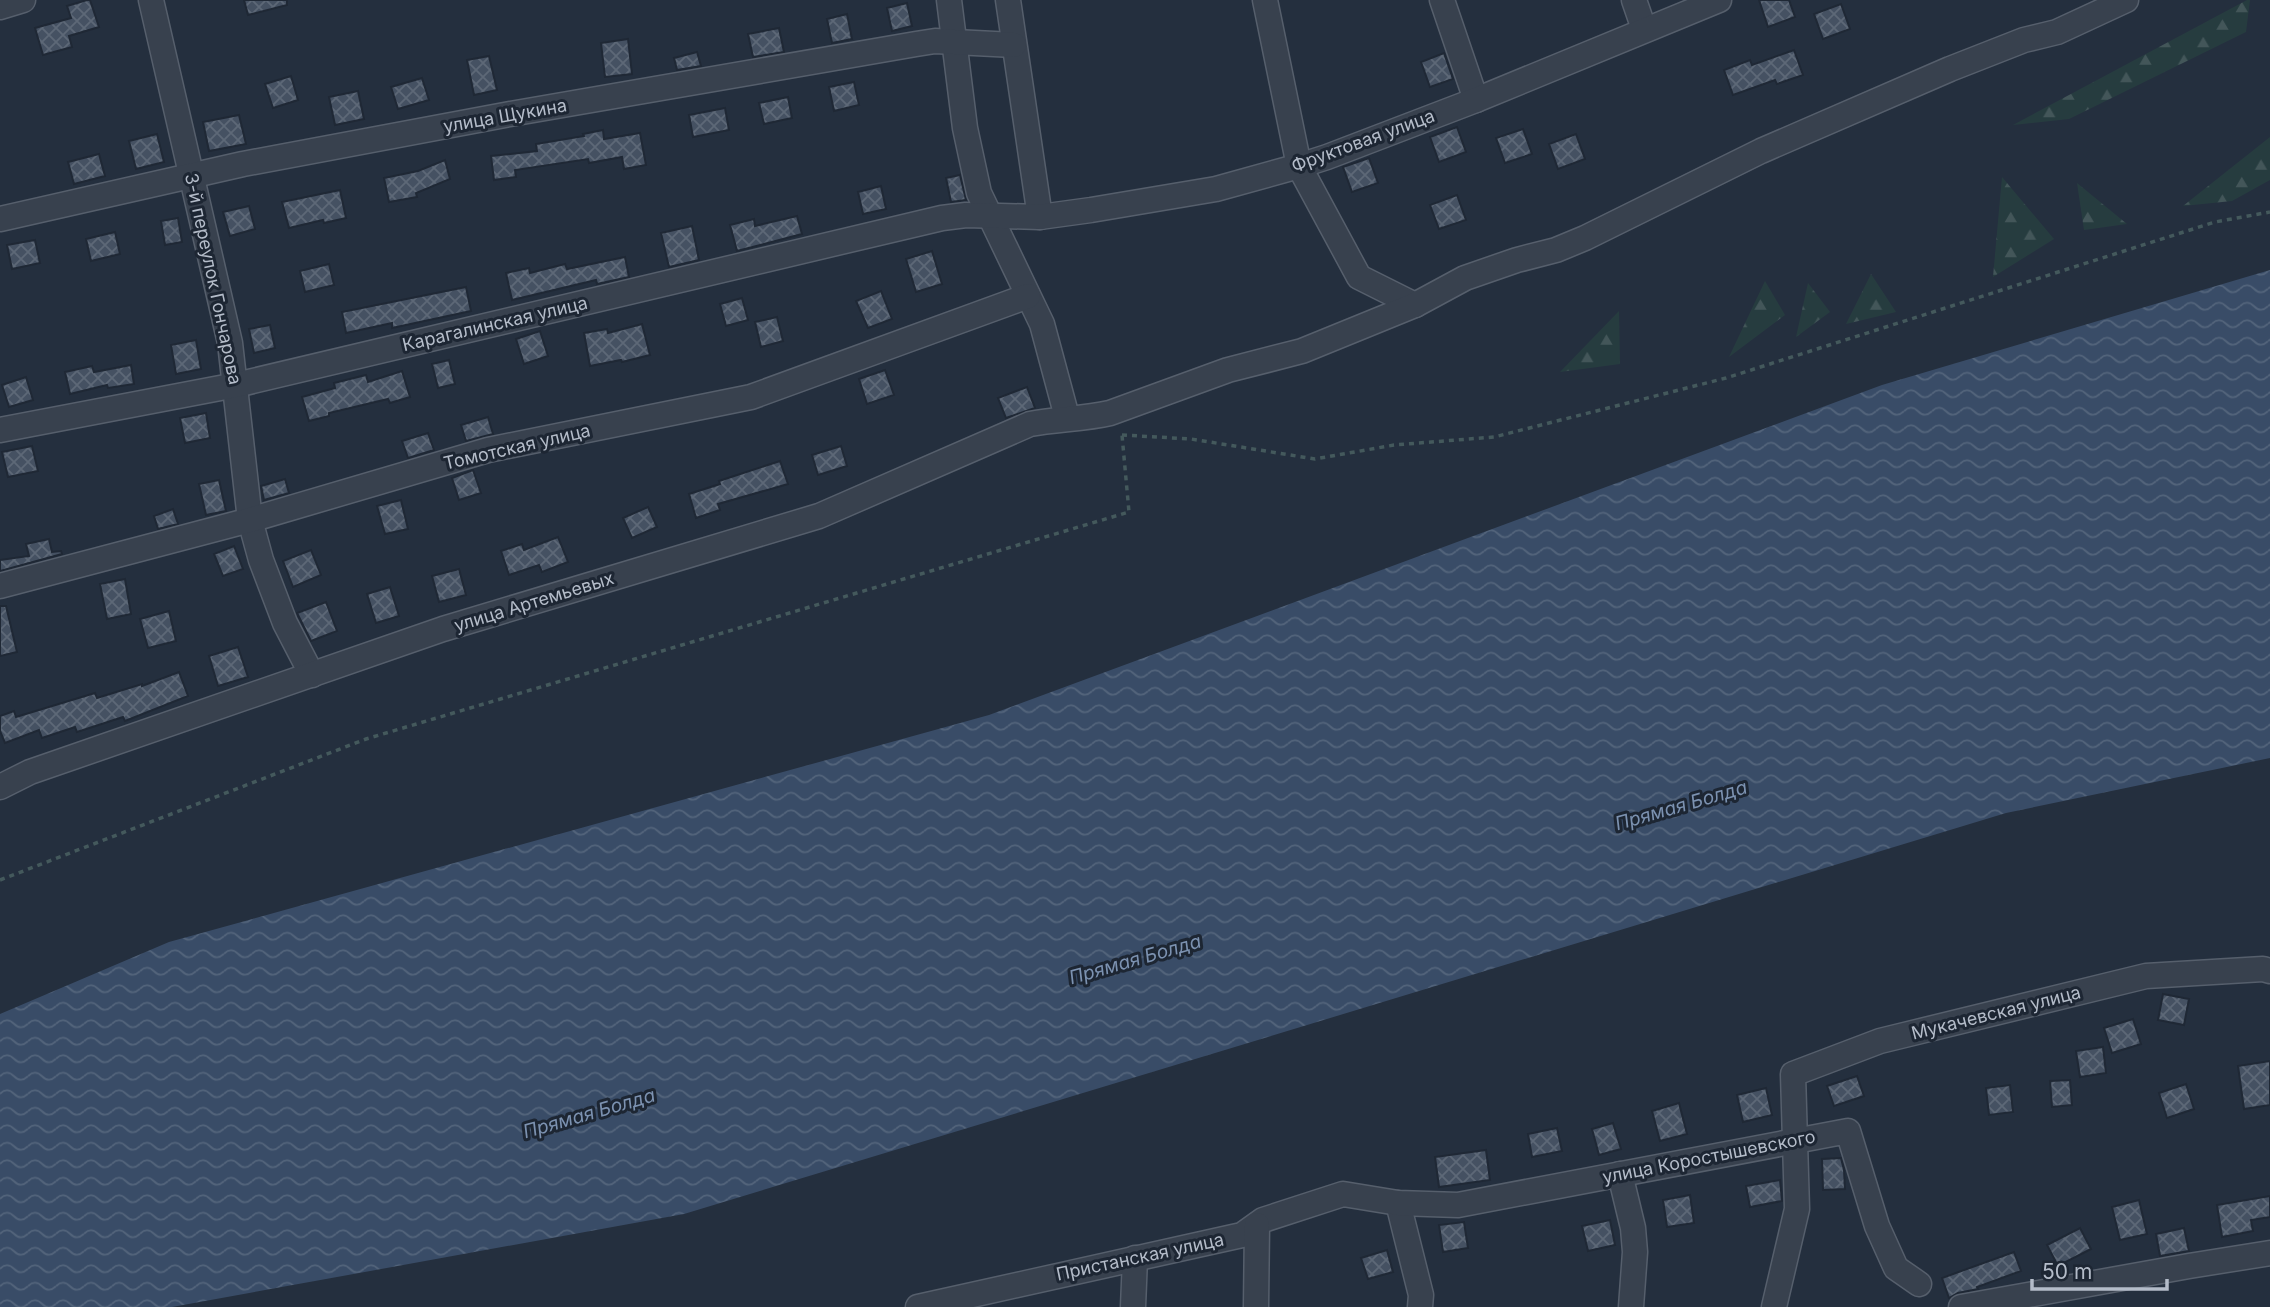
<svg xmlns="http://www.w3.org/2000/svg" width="2270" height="1307" font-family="Inter,sans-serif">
  <defs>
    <pattern id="forest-firs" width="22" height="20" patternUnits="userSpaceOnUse" patternTransform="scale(1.75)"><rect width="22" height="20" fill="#263c3f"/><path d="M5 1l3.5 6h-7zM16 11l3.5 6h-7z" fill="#435659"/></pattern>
    <pattern id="water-waves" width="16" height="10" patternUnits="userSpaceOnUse" patternTransform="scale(1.75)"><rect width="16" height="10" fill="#394c67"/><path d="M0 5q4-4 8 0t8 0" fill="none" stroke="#53647b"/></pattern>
    <pattern id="building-cross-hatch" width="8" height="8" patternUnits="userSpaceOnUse" patternTransform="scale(1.75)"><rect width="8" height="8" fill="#455162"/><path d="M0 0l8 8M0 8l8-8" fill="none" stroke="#5d6877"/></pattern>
  </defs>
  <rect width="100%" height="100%" fill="#242f3e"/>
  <g fill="url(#forest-firs)">
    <polygon points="2247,0 2250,0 2246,32 2069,119 2013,125"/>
    <polygon points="2270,137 2270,180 2232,201 2183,206"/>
    <polygon points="2002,177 2054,239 1993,277"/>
    <polygon points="2077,183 2127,224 2084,230"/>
    <polygon points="1871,274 1896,312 1846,324"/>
    <polygon points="1765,281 1785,315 1729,357"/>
    <polygon points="1808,283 1830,312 1796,337"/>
    <polygon points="1619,311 1620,364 1560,372"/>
  </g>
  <polygon fill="url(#water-waves)" points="2270,270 2270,758 2006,813 684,1214 172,1307 0,1307 0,1014 169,942 989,715 1882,385"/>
  <g fill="url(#building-cross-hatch)" stroke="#1f2835" stroke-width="2">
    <polygon points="87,0 90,0 99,27 69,36 72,47 43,55 35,28 71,18 67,6"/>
    <polygon points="244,0 287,0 287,5 248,15"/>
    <polygon points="1759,0 1789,0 1795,17 1768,27"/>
    <polygon points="907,3 912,26 892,31 887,8"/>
    <polygon points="1841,4 1850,29 1823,39 1814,14"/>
    <polygon points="847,14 852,39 832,43 827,19"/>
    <polygon points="779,28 784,52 753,57 748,34"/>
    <polygon points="628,39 632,74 605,77 601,43"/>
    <polygon points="1794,50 1803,75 1777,84 1775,80 1733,95 1724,70 1750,60 1752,65"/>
    <polygon points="697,52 701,66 677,70 674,58"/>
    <polygon points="1444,53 1453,79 1430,87 1421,62"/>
    <polygon points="489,56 497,90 474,95 467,60"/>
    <polygon points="291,76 298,100 273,108 265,84"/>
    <polygon points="422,78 429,100 398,109 391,87"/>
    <polygon points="854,82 859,105 834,111 829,87"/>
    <polygon points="358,91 364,119 335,125 329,97"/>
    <polygon points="788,97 792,118 764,124 759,103"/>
    <polygon points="725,108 729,130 693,137 689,115"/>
    <polygon points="239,115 246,144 209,151 203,122"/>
    <polygon points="1457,127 1466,152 1439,162 1430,137"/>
    <polygon points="1523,129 1532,154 1505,163 1496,138"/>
    <polygon points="603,130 604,139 640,133 646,165 624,169 622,157 589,163 588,159 515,170 516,177 494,180 491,156 537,151 536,144 584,136 583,134"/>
    <polygon points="157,134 164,162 136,169 129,141"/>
    <polygon points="1576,134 1585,159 1558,169 1549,144"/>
    <polygon points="99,154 105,176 74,184 68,162"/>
    <polygon points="1369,158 1378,183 1352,192 1343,167"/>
    <polygon points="445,160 450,179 416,193 417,197 389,202 384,178 418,171"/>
    <polygon points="960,175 966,200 951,202 946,178"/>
    <polygon points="881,186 886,209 863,214 858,192"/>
    <polygon points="340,190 346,218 324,223 323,220 289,228 282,202"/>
    <polygon points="1457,195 1466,220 1439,229 1430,205"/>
    <polygon points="249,206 255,229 230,236 223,212"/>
    <polygon points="797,216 802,234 737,251 730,225 754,219 755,226"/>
    <polygon points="178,218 182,242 165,245 161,221"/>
    <polygon points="692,226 699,260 669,267 661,233"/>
    <polygon points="115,232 120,254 91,261 86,239"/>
    <polygon points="35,240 40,263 12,269 7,245"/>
    <polygon points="932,251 942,284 916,292 906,259"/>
    <polygon points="625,257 629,277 597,284 596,280 512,300 506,273 529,268 530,273 565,264 567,269"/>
    <polygon points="329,264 334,285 305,292 300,271"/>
    <polygon points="466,287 471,311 392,328 392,323 346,333 342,312"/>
    <polygon points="881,291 892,319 868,328 856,301"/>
    <polygon points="742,298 748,320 726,326 720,304"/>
    <polygon points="777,317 783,341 761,347 755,322"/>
    <polygon points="642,324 650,355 622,362 621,360 590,366 584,333 607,329 608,333"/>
    <polygon points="270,325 275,348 254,353 249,329"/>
    <polygon points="540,331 548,356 524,364 516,339"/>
    <polygon points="196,340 201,369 176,374 171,345"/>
    <polygon points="449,360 455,384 438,388 432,364"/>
    <polygon points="131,365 134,384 108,388 107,385 70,394 65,372 92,366 94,372"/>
    <polygon points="885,370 894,395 867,404 859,379"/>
    <polygon points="402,371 410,397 390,403 388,399 329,413 329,416 309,421 302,397 335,388 334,383 366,375 368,382"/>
    <polygon points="26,377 33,400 9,407 2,385"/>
    <polygon points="1027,387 1035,408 1006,418 998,398"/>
    <polygon points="206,413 210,438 185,443 180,418"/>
    <polygon points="488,417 493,434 466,441 461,425"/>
    <polygon points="428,433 434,450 408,458 402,441"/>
    <polygon points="32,446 38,471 8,477 2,452"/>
    <polygon points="841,446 847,466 818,475 812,455"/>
    <polygon points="780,461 788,484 718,504 720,510 696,518 689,494 720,484 719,481"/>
    <polygon points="473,470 481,493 459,500 452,478"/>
    <polygon points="285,479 289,493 264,500 261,486"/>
    <polygon points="219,480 226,511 206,515 199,484"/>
    <polygon points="401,500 408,529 385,534 377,506"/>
    <polygon points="648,507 657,527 632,538 623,518"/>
    <polygon points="173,509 178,524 158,529 154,516"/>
    <polygon points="558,537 568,562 542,572 539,565 509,575 501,551 522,544 524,550"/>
    <polygon points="49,539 52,552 61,551 62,554 0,571 0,560 29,556 26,544"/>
    <polygon points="234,546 243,569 223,576 214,554"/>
    <polygon points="311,550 321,575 293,587 283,561"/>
    <polygon points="459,569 466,595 439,602 432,576"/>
    <polygon points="125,579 131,614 107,619 100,584"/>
    <polygon points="390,587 399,616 376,623 367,594"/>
    <polygon points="326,602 337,631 311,641 297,613"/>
    <polygon points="0,606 6,606 17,652 0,656"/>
    <polygon points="169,611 176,641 148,648 140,619"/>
    <polygon points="238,647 248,677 218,686 209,656"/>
    <polygon points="179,672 188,696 125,721 123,717 77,732 75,727 42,738 39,730 5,743 0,731 0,716 14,711 16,717 95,693 97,698 142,684 142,686"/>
    <polygon points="2163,994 2189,999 2184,1025 2158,1020"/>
    <polygon points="2133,1019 2141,1044 2112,1053 2104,1028"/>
    <polygon points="2103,1047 2106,1073 2080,1077 2076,1051"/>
    <polygon points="2270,1061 2270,1105 2244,1109 2238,1066"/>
    <polygon points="1857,1076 1864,1096 1834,1106 1827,1086"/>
    <polygon points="2070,1080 2072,1105 2052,1107 2050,1081"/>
    <polygon points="2186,1084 2194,1109 2167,1118 2159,1093"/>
    <polygon points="2010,1085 2013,1112 1989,1115 1986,1088"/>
    <polygon points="1766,1088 1772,1115 1743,1122 1737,1095"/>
    <polygon points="1679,1103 1687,1134 1660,1141 1652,1111"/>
    <polygon points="1613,1123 1621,1149 1599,1155 1592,1129"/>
    <polygon points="1557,1128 1562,1151 1532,1157 1528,1134"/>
    <polygon points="1486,1150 1490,1180 1439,1187 1435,1157"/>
    <polygon points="1841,1158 1844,1170 1845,1189 1823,1190 1822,1159"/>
    <polygon points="1780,1180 1782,1201 1750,1207 1746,1186"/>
    <polygon points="1690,1195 1694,1223 1667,1227 1663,1200"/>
    <polygon points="2270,1196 2270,1217 2251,1220 2253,1231 2222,1237 2217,1205"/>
    <polygon points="2139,1200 2147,1234 2120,1240 2112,1207"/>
    <polygon points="1610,1220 1615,1245 1588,1251 1582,1226"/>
    <polygon points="1464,1222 1468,1248 1443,1252 1439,1225"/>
    <polygon points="2080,1228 2091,1249 2058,1266 2047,1245"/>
    <polygon points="2184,1228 2189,1251 2160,1256 2156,1234"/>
    <polygon points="1387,1250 1393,1272 1368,1279 1361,1258"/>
    <polygon points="2014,1252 2021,1271 1977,1287 1978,1289 1958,1293 1949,1298 1942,1278"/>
  </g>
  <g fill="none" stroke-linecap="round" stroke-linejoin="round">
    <g stroke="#565f6c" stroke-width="27">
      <g id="minor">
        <polyline points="151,0 230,343 250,520 261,560 285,623 312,675"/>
        <polyline points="949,0 965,128 979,193 1042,324 1067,417"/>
        <polyline points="1008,0 1040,217"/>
        <polyline points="1265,0 1299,166 1359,277 1415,305"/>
        <polyline points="1442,0 1476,100"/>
        <polyline points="1634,0 1644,29"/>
        <polyline points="0,7 23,0"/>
        <polyline points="0,219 243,164 510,114 916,44 935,41 1014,45"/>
        <polyline points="0,430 236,385 942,218 966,215 1040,217 1091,210 1216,189 1299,166 1327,157 1476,100 1719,0"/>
        <polyline points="0,586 250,520 488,450 751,397 1028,296"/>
        <path d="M0,787L30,772L443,629L819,516L1030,424C1057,419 1084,419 1110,413L1228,370L1302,351L1415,305L1465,278L1517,260L1556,250L1585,238L1761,151L1950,69L2024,40L2057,32L2126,0"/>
        <polyline points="1620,1174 1633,1228 1635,1252 1631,1307"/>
        <polyline points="1398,1203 1421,1295 1420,1307"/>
        <polyline points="918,1307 1242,1235 1263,1220 1343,1194 1398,1203 1458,1205 1848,1131 1877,1226 1896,1268 1919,1284"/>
        <polyline points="1133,1307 1135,1258"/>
        <polyline points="1256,1307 1257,1225"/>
        <polyline points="1774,1307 1797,1209 1793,1074 1880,1041 2146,976 2263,969 2270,971"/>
        <polyline points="1961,1307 2189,1266 2270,1253"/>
      </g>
    </g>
    <g stroke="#44595c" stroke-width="3.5" stroke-dasharray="5 5" stroke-linecap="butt">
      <polyline points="1122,435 1191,439 1315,459 1394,445 1494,437 1726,378 2215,222 2270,212"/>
      <polyline points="0,880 366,739 1129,512 1122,435"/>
    </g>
    <use href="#minor" stroke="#38414e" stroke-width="24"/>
  </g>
  <g text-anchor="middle" stroke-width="6" stroke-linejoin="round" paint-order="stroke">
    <g font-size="18" fill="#b4bcc9" stroke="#1d2633">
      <text transform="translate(505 116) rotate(-10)" y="6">улица Щукина</text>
      <text transform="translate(1363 141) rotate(-20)" y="6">Фруктовая улица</text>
      <text transform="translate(213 279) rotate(78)" y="6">3-й переулок Гончарова</text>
      <text transform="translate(495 324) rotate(-13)" y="6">Карагалинская улица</text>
      <text transform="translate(517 447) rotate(-13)" y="6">Томотская улица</text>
      <text transform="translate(534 602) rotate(-17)" y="6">улица Артемьевых</text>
      <text transform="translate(1996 1013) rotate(-14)" y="6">Мукачевская улица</text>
      <text transform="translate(1709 1157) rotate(-11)" y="6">улица Коростышевского</text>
      <text transform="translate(1140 1257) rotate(-12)" y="6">Пристанская улица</text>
    </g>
    <g font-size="19" font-style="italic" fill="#7c92b1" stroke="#1d2633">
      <text transform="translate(1681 805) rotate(-16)" y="7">Прямая Болда</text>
      <text transform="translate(1135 959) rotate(-16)" y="7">Прямая Болда</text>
      <text transform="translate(589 1113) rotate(-16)" y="7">Прямая Болда</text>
    </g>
  </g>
  <path d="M2032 1279v10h135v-10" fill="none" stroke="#b4bcc9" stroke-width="3.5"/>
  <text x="2042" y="1279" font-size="21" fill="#b4bcc9" stroke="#1d2633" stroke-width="5" paint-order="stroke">50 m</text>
</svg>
